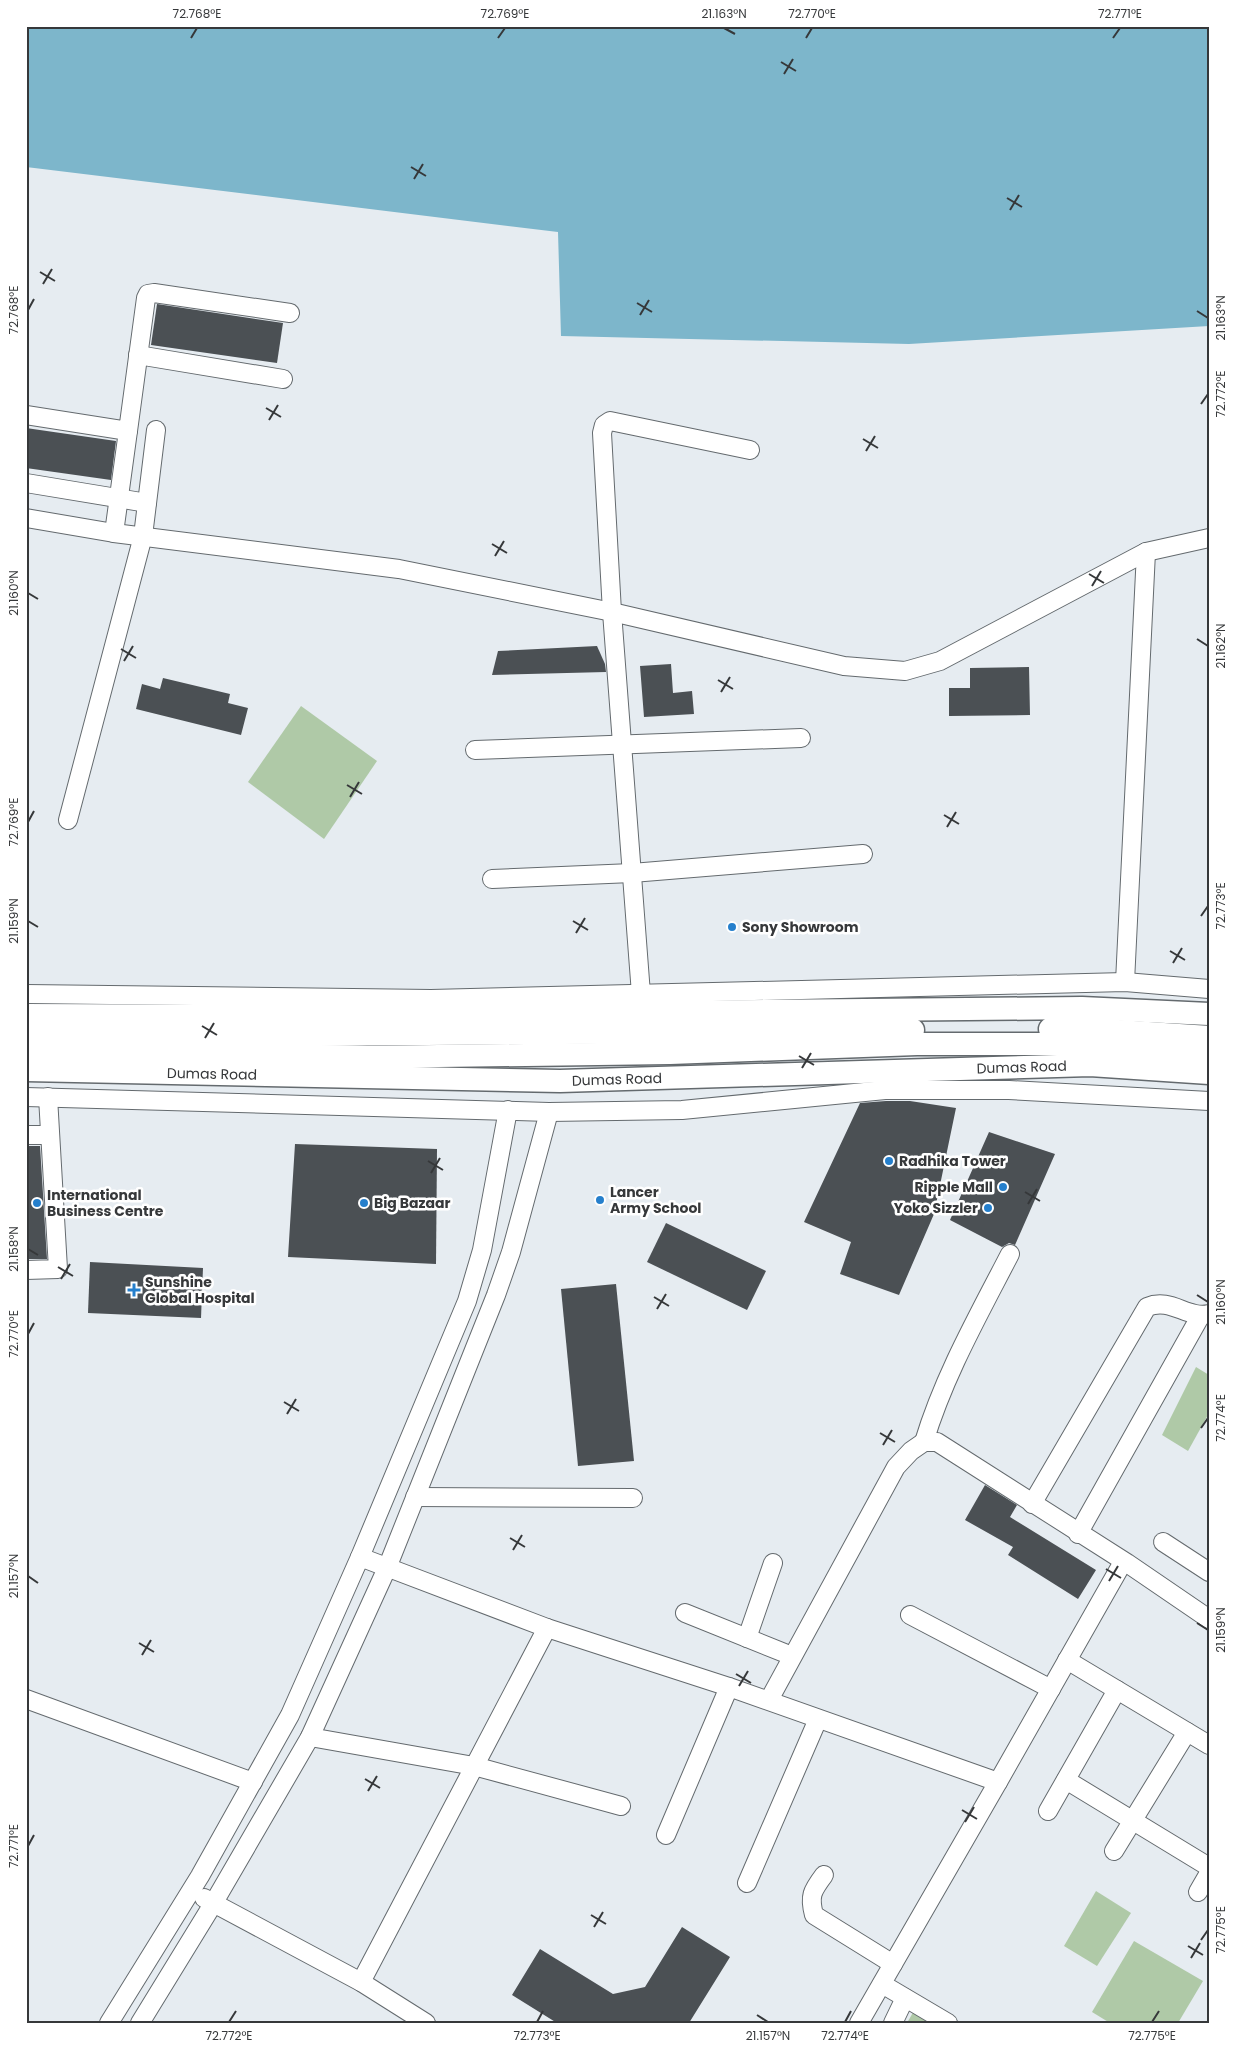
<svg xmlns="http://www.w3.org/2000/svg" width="1235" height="2049" font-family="Poppins,sans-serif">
  <rect width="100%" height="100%" fill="#e6ecf1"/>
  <g fill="#afc9a7">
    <polygon points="301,706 377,761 324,839 248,782"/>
    <polygon points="1196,1367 1209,1375 1209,1413 1188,1451 1162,1435"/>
    <polygon points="1096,1891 1131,1913 1097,1966 1064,1946"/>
    <polygon points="1134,1941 1203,1981 1178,2023 1110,2023 1092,2012"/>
    <polygon points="915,2009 943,2023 907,2023"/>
  </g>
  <polygon fill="#7db6cb" points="26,26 1209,26 1209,326 909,344 561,336 558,232 26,167"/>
  <g fill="#4b5054">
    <polygon points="157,304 283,323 277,363 151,345"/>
    <polygon points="26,428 116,441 111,480 26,468"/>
    <polygon points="597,646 605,664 606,672 492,675 498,651"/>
    <polygon points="671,664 673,693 692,691 694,714 644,717 640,666"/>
    <polygon points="1029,667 1030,715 949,716 949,688 970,688 970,668"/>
    <polygon points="163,678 230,694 228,703 248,708 241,735 136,709 142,684 160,689"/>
    <polygon points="886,1101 910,1101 956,1108 934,1214 899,1295 840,1274 851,1242 804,1222 860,1103"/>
    <polygon points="989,1132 1055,1154 1015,1245 1009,1243 1002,1247 950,1220"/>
    <polygon points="295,1144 437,1149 436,1264 288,1257"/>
    <polygon points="26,1146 40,1146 47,1259 26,1259"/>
    <polygon points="666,1223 766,1271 747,1310 647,1262"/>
    <polygon points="90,1262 203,1268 201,1318 88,1313"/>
    <polygon points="616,1284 634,1461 578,1466 561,1289"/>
    <polygon points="985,1485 1017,1505 1010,1517 1096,1570 1078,1599 1008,1555 1013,1547 965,1520"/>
    <polygon points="682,1927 730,1957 689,2023 557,2023 512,1995 540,1949 613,1994 645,1987"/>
  </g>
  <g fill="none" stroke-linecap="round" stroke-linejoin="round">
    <g stroke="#646a6e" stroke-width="20">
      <g id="minor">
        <polyline points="138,355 283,379"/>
        <polyline points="26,415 128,431 146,298 148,294 154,293 290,313"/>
        <polyline points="26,483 147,503"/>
        <polyline points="26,518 114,533 399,569 612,612 844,666 905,671 940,661 1146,552 1209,538"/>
        <polyline points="114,533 128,431"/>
        <polyline points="475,750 801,738"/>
        <polyline points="68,820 143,536 156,430"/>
        <polyline points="492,879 632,873 863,854"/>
        <polyline points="1125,982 1146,552"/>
        <polyline points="26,994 431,999 1125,982 1209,989"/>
        <polyline points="641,994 612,612 602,433 604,425 610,421 750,450"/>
        <polyline points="26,1097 549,1112 682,1110 885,1090 1009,1090 1209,1101"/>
        <polyline points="26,1135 50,1135"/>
        <polyline points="26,1270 58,1269 48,1097"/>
        <path d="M924,1442C944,1376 978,1316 1010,1254"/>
        <polyline points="415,1497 633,1498"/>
        <path d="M1032,1504L1147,1307C1171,1297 1187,1319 1209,1314"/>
        <polyline points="1078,1534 1201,1315"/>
        <polyline points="1163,1542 1209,1572"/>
        <polyline points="360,1557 547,1628 729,1687 998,1782 1123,1562"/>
        <polyline points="685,1613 792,1656"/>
        <polyline points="910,1615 1051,1689"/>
        <polyline points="747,1638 773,1563"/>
        <polyline points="1067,1660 1209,1745"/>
        <polyline points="26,1699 253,1782"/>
        <polyline points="769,1700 896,1467 911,1451 924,1442 937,1442 1127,1563 1209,1619"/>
        <polyline points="310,1737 474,1766 621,1806"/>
        <polyline points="1066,1780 1209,1867"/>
        <polyline points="1048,1811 1117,1690"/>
        <polyline points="666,1835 729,1687"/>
        <polyline points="1114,1851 1187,1732"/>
        <path d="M824,1875C812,1891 809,1896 814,1915L893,1964"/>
        <polyline points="747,1883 818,1719"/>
        <polyline points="1198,1892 1209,1873"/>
        <polyline points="204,1898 361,1982 426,2023"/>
        <polyline points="361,1982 547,1628"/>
        <polyline points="882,1984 948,2023"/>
        <polyline points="109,2023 200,1876 290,1715 360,1557 467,1301 482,1250 508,1110"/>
        <polyline points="140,2023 213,1904 310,1737 387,1568 496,1295 511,1252 549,1112"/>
        <polyline points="859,2023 998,1782"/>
        <polyline points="893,2023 905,1998"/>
      </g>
    </g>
    <g stroke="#646a6e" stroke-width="25">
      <g id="major">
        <polyline points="26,1015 241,1016 1082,1008 1209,1014"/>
        <polyline points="1050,1029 1087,1029 1209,1037"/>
        <polyline points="26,1031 315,1035 913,1030"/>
        <polyline points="26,1050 367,1057 670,1053 917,1044 1067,1044 1209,1053"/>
        <path id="s1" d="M26,1070L560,1081L1090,1065L1209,1073"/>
      </g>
    </g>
    <use href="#minor" stroke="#fff" stroke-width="18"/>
    <use href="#major" stroke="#fff" stroke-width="22"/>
  </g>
  <path fill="none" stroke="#36383a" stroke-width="2" d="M724,28L735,34M191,38L197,28M498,38L505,28M806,38L812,28M1113,38L1120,28M781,62L796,71M784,74L793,59M411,167L426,176M414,179L423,164M1007,198L1022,207M1010,210L1019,195M40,272L55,281M43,284L52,269M637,303L652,312M28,310L34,299M1197,311L1208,318M640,315L649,300M1201,404L1208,394M266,408L281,417M269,420L278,405M863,439L878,448M866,451L875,436M492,544L507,553M495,556L504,541M1089,574L1104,583M1092,586L1101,571M28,593L38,599M1197,639L1208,646M121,649L136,658M124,661L133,646M718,680L733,689M721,692L730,677M347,785L362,794M350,797L359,782M944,815L959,824M28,822L34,811M947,827L956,812M1201,916L1208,906M28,921L38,927M573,921L588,930M576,933L585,918M1170,951L1185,960M1173,963L1182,948M202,1026L217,1035M205,1038L214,1023M799,1056L814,1065M802,1068L811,1053M428,1161L443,1170M431,1173L440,1158M1025,1192L1040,1201M1028,1204L1037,1189M28,1249L38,1255M58,1267L73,1276M61,1279L70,1264M1197,1295L1208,1302M654,1297L669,1306M657,1309L666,1294M28,1334L34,1323M284,1402L299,1411M287,1414L296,1399M1201,1428L1208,1418M880,1433L895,1442M883,1445L892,1430M510,1538L525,1547M513,1550L522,1535M1106,1569L1121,1578M28,1576L38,1583M1109,1581L1118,1566M1197,1623L1208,1630M139,1643L154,1652M142,1655L151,1640M736,1674L751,1683M739,1686L748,1671M365,1779L380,1788M368,1791L377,1776M962,1810L977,1819M965,1822L974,1807M28,1846L34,1835M591,1915L606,1924M594,1927L603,1912M1201,1940L1208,1930M1188,1946L1203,1955M1191,1958L1200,1943M757,2015L768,2022M229,2022L236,2011M537,2022L543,2011M845,2022L851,2011M1152,2022L1159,2011"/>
  <g fill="#257fcc" stroke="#fff" stroke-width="2">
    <circle cx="732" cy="927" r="5"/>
    <circle cx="889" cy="1161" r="5"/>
    <circle cx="1003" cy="1187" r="5"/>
    <circle cx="600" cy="1200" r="5"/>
    <circle cx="37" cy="1203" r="5"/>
    <circle cx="364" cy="1203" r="5"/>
    <circle cx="988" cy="1208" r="5"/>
    <path d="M131.5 1282.5h5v5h5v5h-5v5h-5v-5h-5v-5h5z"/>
  </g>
  <g text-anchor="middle" stroke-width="5" stroke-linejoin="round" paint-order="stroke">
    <g font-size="14" font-weight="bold" fill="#36383a" stroke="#fff" text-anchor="start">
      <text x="742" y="932">Sony Showroom</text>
      <text x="899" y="1166">Radhika Tower</text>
      <text x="993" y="1192" text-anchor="end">Ripple Mall</text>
      <text x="610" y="1197">Lancer<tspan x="610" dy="16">Army School</tspan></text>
      <text x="47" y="1200">International<tspan x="47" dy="16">Business Centre</tspan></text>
      <text x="374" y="1208">Big Bazaar</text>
      <text x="978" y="1213" text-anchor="end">Yoko Sizzler</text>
      <text x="145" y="1287">Sunshine<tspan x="145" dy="16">Global Hospital</tspan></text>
    </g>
    <g font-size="14" fill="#36383a" stroke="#fff">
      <text dy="5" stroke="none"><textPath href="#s1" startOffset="996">Dumas Road</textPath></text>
      <text dy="5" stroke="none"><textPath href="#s1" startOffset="186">Dumas Road</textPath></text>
      <text dy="5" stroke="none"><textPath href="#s1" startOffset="591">Dumas Road</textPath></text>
    </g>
  </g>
  <rect width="1235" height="2049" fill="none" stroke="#ffffff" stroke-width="55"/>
  <rect x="28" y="28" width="1180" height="1994" fill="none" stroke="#36383a" stroke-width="2"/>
  <g font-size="12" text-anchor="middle" fill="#36383a">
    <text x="197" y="18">72.768°E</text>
    <text x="505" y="18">72.769°E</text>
    <text x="724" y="18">21.163°N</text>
    <text x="812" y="18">72.770°E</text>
    <text x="1120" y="18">72.771°E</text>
    <text transform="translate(14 310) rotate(-90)" y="4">72.768°E</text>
    <text transform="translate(1221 318) rotate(-90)" y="4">21.163°N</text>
    <text transform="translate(1221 394) rotate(-90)" y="4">72.772°E</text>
    <text transform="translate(14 593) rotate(-90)" y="4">21.160°N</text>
    <text transform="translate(1221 646) rotate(-90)" y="4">21.162°N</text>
    <text transform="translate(14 822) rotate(-90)" y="4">72.769°E</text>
    <text transform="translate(1221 906) rotate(-90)" y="4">72.773°E</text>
    <text transform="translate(14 921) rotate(-90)" y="4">21.159°N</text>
    <text transform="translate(14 1249) rotate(-90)" y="4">21.158°N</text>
    <text transform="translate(1221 1302) rotate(-90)" y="4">21.160°N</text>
    <text transform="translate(14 1334) rotate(-90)" y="4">72.770°E</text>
    <text transform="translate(1221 1418) rotate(-90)" y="4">72.774°E</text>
    <text transform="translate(14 1576) rotate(-90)" y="4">21.157°N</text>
    <text transform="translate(1221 1630) rotate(-90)" y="4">21.159°N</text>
    <text transform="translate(14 1846) rotate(-90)" y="4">72.771°E</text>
    <text transform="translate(1221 1930) rotate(-90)" y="4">72.775°E</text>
    <text x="229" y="2040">72.772°E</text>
    <text x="537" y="2040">72.773°E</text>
    <text x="768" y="2040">21.157°N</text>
    <text x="845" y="2040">72.774°E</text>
    <text x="1152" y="2040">72.775°E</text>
  </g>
</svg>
